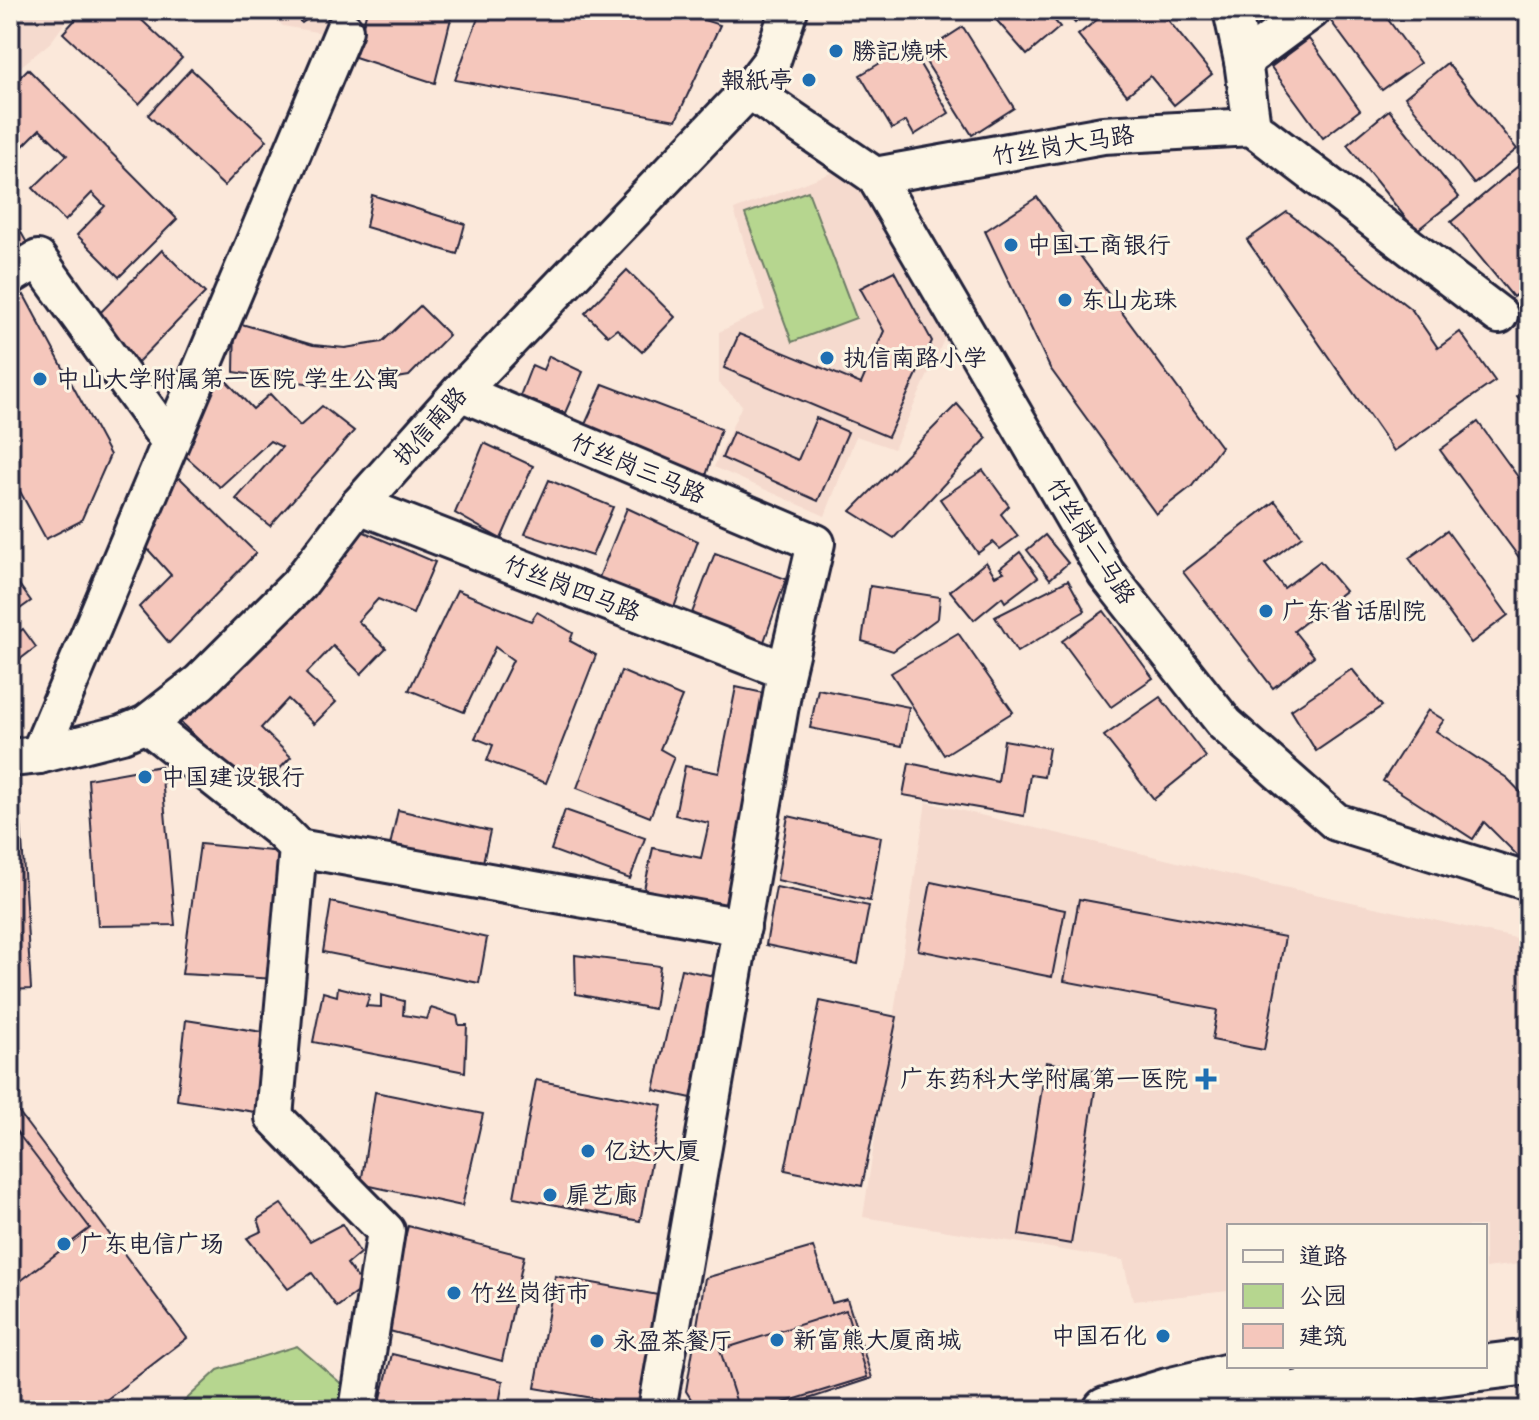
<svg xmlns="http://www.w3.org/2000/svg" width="1539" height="1420" font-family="'Playpen Sans','LXGW WenKai TC',sans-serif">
  <rect width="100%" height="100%" fill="#fbe8da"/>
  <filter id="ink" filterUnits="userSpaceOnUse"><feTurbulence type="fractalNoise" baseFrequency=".0125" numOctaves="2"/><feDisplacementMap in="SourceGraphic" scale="16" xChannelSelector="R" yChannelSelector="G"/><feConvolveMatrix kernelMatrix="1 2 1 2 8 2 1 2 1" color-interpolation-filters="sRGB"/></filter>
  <g filter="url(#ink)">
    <g fill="#f5dace">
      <polygon points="10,10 74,10 51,42 10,75"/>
      <polygon points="266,10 362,10 355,39 283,26"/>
      <polygon points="836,171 877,202 947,333 894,449 856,436 825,516 714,467 742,405 719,383 719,332 765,310 734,210"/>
      <polygon points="926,802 1265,883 1529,941 1529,1263 1485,1268 1485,1226 1229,1226 1229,1291 1133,1301 1123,1260 863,1217"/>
    </g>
    <g fill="#b6d68f" stroke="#6c7c65" stroke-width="2">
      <polygon points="808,191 856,318 792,342 745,214"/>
      <polygon points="297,1346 344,1386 342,1410 175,1410 218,1370"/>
    </g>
    <g fill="#f5c7bc" stroke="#22223b" stroke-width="2">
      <polygon points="84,10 131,10 182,58 139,104 63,33"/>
      <polygon points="288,10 319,10 302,23"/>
      <polygon points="367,10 453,10 435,83 355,57"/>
      <polygon points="481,10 672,10 720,25 676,120 455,80"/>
      <polygon points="998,10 1046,10 1060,27 1027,55 992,15"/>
      <polygon points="1064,10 1090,10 1075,23"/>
      <polygon points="1109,10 1160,10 1212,74 1174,105 1150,76 1127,95 1078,35"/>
      <polygon points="1182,10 1211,10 1183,14"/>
      <polygon points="1259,10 1288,10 1272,24"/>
      <polygon points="1344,10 1381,10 1420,63 1382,90 1330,20"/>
      <polygon points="963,27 1014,108 972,135 921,54"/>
      <polygon points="1309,39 1360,110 1323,138 1271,67"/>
      <polygon points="909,46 949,113 914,135 906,121 892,129 860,75"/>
      <polygon points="1447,63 1517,149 1474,184 1405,97"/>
      <polygon points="28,69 177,219 119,277 77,235 105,206 92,193 65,221 33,188 67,155 40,129 10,159 10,87"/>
      <polygon points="191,69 267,140 224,186 148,115"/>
      <polygon points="1389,110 1459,197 1416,231 1347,145"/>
      <polygon points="1529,157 1529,284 1513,297 1451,222"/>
      <polygon points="372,195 465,224 457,254 366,227"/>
      <polygon points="1037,197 1221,447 1192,486 1156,514 1050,368 985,231"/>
      <polygon points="1287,212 1412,310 1438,348 1460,332 1495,381 1394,451 1247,240"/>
      <polygon points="10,213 31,250 10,261"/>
      <polygon points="162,250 205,293 133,367 89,324"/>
      <polygon points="627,270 675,317 642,352 617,329 608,336 585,313"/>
      <polygon points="894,271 932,341 888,437 724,368 739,334 861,384 884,331 860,288"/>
      <polygon points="24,295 110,455 81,521 46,539 10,473 10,303"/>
      <polygon points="420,306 449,335 409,376 338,388 234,372 235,322 313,345 345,348 382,342"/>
      <polygon points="549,356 583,372 565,413 520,396 532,365 543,370"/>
      <polygon points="214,368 253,409 270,394 300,426 322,406 354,431 270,526 236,499 282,447 270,441 220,487 181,452"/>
      <polygon points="603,384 721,429 704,482 583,429"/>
      <polygon points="1529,385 1529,410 1517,396"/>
      <polygon points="957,404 987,438 894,538 851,511"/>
      <polygon points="816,418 848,432 818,501 722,458 733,432 798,460"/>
      <polygon points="1478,422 1529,492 1529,571 1440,450"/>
      <polygon points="484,443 533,466 501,539 455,513"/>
      <polygon points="983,470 1009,506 1001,514 1018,536 1000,549 993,542 978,553 940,499"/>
      <polygon points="180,478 256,553 169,643 139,607 171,575 135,535 148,502"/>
      <polygon points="549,480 613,507 592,556 525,534"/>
      <polygon points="1275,501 1302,536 1265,564 1284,588 1320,561 1345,591 1294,631 1314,656 1273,688 1183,572"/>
      <polygon points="627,508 698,541 671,616 598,580"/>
      <polygon points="362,531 435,562 413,614 378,599 358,621 386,648 361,674 333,646 306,674 336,702 314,724 288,699 261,728 291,757 256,794 180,722"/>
      <polygon points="1447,531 1508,615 1471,643 1409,558"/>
      <polygon points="1045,535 1068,563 1050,579 1027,550"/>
      <polygon points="1020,552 1038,577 1005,602 1002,597 974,620 950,591 986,562 995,576 1004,572 1000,568"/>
      <polygon points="715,553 786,579 760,653 689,621"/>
      <polygon points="12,575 31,601 10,616 10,576"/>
      <polygon points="1068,580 1085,611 1017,652 995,617"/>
      <polygon points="870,586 940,597 938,618 893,651 862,641"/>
      <polygon points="457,590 531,621 537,612 573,633 570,641 596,655 546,783 487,761 493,745 475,738 513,660 495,647 464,712 409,690"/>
      <polygon points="1104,611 1153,678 1111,707 1062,641"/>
      <polygon points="23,629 36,647 10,667 10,639"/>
      <polygon points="958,633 1013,712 944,755 891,673"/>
      <polygon points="1352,669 1382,706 1316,751 1291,710"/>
      <polygon points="621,671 682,697 660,749 674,757 650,817 577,788"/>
      <polygon points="736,687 768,694 724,910 643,894 653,848 701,858 709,823 675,815 685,766 719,773"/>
      <polygon points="818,689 909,707 902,746 810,728"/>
      <polygon points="1160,697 1206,757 1154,799 1104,736"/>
      <polygon points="1428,710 1444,720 1436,731 1507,778 1529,801 1529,852 1521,859 1484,822 1473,839 1383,781"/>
      <polygon points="1004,740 1049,748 1044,777 1030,775 1024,816 903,795 909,763 998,782"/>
      <polygon points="161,766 175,925 98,926 88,779"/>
      <polygon points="19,789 31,989 10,990 10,790"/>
      <polygon points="398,810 490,831 481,871 389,850"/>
      <polygon points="565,810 645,838 630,879 551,850"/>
      <polygon points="788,816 881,837 870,901 777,880"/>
      <polygon points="200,844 282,852 277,979 182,974"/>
      <polygon points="931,882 1065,910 1052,977 918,950"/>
      <polygon points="776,887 869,906 858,964 766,945"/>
      <polygon points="1079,899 1285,937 1264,1050 1212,1040 1217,1010 1064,981"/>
      <polygon points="331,902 487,938 479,983 323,952"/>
      <polygon points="575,955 660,966 654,1009 576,994"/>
      <polygon points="681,969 719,977 696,1099 654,1090"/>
      <polygon points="338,987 370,995 366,1006 381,1007 381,995 404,1001 403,1015 427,1019 431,1008 457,1016 459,1025 467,1025 465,1072 313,1042 323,992 337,996"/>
      <polygon points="820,1001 897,1017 862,1186 785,1170"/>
      <polygon points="186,1020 269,1033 262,1113 177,1100"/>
      <polygon points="1046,1062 1098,1071 1071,1244 1019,1235"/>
      <polygon points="536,1080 662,1105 640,1221 514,1197"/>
      <polygon points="375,1092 483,1114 462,1206 361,1184"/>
      <polygon points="10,1101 187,1338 93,1410 10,1410"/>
      <polygon points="10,1123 90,1228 10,1289"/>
      <polygon points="281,1204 310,1241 342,1224 360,1253 347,1264 364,1287 337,1307 312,1273 288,1289 247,1238 262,1231 258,1219"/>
      <polygon points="408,1226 524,1256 502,1361 382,1329"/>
      <polygon points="813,1247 832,1303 847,1299 872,1378 775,1410 698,1410 686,1391 705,1278"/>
      <polygon points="555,1276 658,1295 639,1406 535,1388"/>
      <polygon points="846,1310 867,1377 760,1410 739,1410 720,1350"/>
      <polygon points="392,1354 503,1381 498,1410 378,1410"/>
    </g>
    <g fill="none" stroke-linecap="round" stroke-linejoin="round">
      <g stroke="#22223b" stroke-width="42">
        <g id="minor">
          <polyline points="1232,10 1243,61 1252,127"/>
          <polyline points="1243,61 1312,10"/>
          <polyline points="749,90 875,176 1106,573 1225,724 1336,822 1529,882"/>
          <polyline points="875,176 1103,135 1252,127 1499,315"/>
          <polyline points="10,276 38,259 170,442"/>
          <polyline points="460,392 816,543 786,671 657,1410"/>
          <polyline points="359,505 786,671"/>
          <polyline points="146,724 280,830 298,848 274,1117 386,1231 358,1410"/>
          <polyline points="39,755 344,30"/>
          <polyline points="10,758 39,755 122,734 146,724 200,682 299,584 359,505 460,392 749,90 772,60 789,10"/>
          <polyline points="298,848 742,927"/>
        </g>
      </g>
      <g stroke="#22223b" stroke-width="50">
        <g id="major">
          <polyline points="1106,1410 1168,1391 1271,1366"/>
          <polyline points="1219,1410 1334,1386 1529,1362"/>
        </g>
      </g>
      <use href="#minor" stroke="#fcf5e5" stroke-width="36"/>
      <use href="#major" stroke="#fcf5e5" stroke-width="44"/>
    </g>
  </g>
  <g fill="#1f6fb2" stroke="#fcf5e5" stroke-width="3">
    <circle cx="836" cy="51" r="8"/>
    <circle cx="809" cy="80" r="8"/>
    <circle cx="1011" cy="245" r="8"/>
    <circle cx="1065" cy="300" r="8"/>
    <circle cx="827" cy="358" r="8"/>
    <circle cx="40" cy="379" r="8"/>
    <circle cx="1266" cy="611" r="8"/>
    <circle cx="145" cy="777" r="8"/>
    <path d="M1202 1067h8v8h8v8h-8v8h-8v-8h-8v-8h8z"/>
    <circle cx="588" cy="1151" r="8"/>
    <circle cx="550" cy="1195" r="8"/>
    <circle cx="64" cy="1244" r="8"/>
    <circle cx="454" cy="1293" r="8"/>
    <circle cx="1163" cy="1336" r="8"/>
    <circle cx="777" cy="1340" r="8"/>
    <circle cx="597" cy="1341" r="8"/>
  </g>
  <g text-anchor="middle" stroke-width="6" stroke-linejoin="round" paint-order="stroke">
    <g font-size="24" fill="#22223b" stroke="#fcf5e5" text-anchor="start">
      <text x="852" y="59">勝記燒味</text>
      <text x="793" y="88" text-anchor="end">報紙亭</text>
      <text x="1027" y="253">中国工商银行</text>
      <text x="1081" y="308">东山龙珠</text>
      <text x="843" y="366">执信南路小学</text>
      <text x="56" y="387">中山大学附属第一医院 学生公寓</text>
      <text x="1282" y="619">广东省话剧院</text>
      <text x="161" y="785">中国建设银行</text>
      <text x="1188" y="1087" text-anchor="end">广东药科大学附属第一医院</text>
      <text x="604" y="1159">亿达大厦</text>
      <text x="566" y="1203">扉艺廊</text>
      <text x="80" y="1252">广东电信广场</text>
      <text x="470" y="1301">竹丝岗街市</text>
      <text x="1147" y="1344" text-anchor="end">中国石化</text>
      <text x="793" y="1348">新富熊大厦商城</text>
      <text x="613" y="1349">永盈茶餐厅</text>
    </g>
    <g font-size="24" fill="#22223b" stroke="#fcf5e5">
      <text transform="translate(1063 145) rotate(-9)" y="8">竹丝岗大马路</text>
      <text transform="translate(430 426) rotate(-48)" y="8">执信南路</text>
      <text transform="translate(638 468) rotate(23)" y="8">竹丝岗三马路</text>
      <text transform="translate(1091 541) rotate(58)" y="8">竹丝岗二马路</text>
      <text transform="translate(572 588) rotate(21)" y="8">竹丝岗四马路</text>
    </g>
  </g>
  <rect width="1539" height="1420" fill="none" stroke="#fcf5e5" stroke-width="40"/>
  <rect x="20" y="20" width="1499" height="1380" fill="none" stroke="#22223b" stroke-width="3" filter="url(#ink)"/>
  <rect x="1227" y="1224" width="260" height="144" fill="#fcf5e5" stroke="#a5a1a1" stroke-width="2"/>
  <rect x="1243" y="1250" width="40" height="12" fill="#fcf5e5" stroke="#a5a1a1" stroke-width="2"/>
  <text x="1299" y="1264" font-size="24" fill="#22223b">道路</text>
  <rect x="1243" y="1284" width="40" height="24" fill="#b6d68f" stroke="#a5a1a1" stroke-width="2"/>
  <text x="1299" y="1304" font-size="24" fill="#22223b">公园</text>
  <rect x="1243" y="1324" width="40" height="24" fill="#f5c7bc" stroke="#a5a1a1" stroke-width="2"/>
  <text x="1299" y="1344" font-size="24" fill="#22223b">建筑</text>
</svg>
